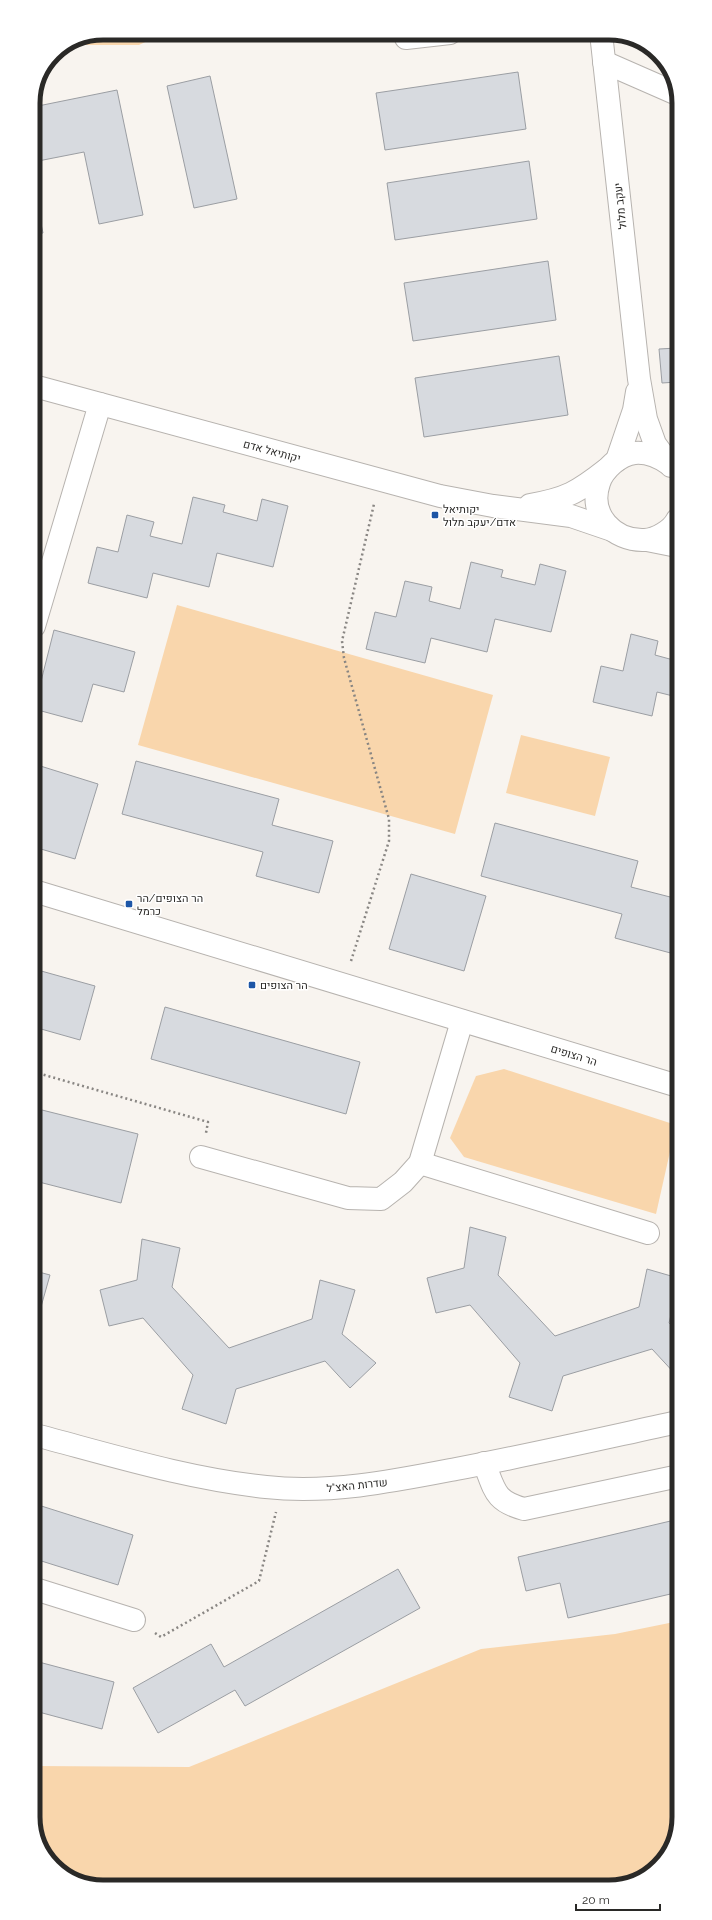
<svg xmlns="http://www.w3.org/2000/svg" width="712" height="1920" font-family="Raleway,Heebo,sans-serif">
  <rect width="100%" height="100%" fill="#f8f4ef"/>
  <g fill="#f9d6ac">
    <polygon points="103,33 164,33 139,45 67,45 77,38"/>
    <polygon points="177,605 493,695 455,834 138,745"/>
    <polygon points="521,735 610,757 595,816 506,793"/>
    <polygon points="504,1069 676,1125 656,1214 464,1157 450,1138 476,1076"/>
    <polygon points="679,1621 679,1817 666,1855 617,1885 98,1887 57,1870 35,1835 35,1766 189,1767 481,1649 615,1634"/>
  </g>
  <g fill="#d7dadf" stroke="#9b9ea3">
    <polygon points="518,72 526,129 385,150 376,93"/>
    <polygon points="210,76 237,199 194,208 167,86"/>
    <polygon points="117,90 143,215 99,224 84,152 33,162 33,107"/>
    <polygon points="529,161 537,219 395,240 387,183"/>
    <polygon points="33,187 43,233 33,234"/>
    <polygon points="548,261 556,320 413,341 404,283"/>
    <polygon points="677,348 677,382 662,383 659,349"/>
    <polygon points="559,356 568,415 424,437 415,378"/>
    <polygon points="193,497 225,505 223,512 257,521 262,499 288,506 273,567 217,553 209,587 153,573 147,598 88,583 97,547 118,552 127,515 154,522 150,536 182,544"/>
    <polygon points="471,562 503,570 501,577 535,585 540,564 566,571 551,632 495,619 487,652 431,638 425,663 366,649 375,612 396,617 405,581 432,587 429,601 460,609"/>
    <polygon points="54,630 135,652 124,692 93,684 82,722 34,709"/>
    <polygon points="631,634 658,641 655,655 677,661 677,697 657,692 652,716 593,702 601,666 623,671"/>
    <polygon points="136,761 279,799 272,825 333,841 319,893 256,876 263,852 122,814"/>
    <polygon points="34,764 98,784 75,859 34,847"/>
    <polygon points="495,823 638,861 631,887 678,899 678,955 615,938 622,914 481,876"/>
    <polygon points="411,874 486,896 464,971 389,949"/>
    <polygon points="34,969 95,986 80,1040 34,1027"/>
    <polygon points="165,1007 360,1062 346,1114 151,1059"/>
    <polygon points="34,1108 138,1134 121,1203 35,1181"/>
    <polygon points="470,1227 506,1237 498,1275 555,1336 639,1307 647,1269 678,1278 678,1287 669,1323 678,1331 678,1374 677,1376 652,1349 563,1376 552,1411 509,1397 520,1363 470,1305 436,1313 427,1278 464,1268"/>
    <polygon points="142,1239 180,1248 172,1287 229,1348 312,1319 320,1280 355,1290 342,1334 376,1363 350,1388 325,1361 236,1389 226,1424 182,1409 193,1375 143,1318 109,1326 100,1290 137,1280"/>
    <polygon points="35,1271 50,1275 35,1328"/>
    <polygon points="35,1504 133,1535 118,1585 35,1559"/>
    <polygon points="679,1519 679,1556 676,1557 679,1569 679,1592 568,1618 560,1583 526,1591 518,1557"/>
    <polygon points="398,1569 420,1608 245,1706 235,1690 158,1733 133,1688 211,1644 224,1667"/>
    <polygon points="35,1661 114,1682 102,1729 35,1711"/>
  </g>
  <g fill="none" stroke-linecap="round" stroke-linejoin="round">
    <g stroke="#b7b3af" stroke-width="24">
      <g id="minor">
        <polyline points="406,33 406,38 450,33"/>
        <polyline points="601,33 639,379 646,419 655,444 671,466"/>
        <polyline points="604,62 677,94"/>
        <polyline points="34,386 440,496 493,506 571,516 612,530"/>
        <polyline points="617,460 634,410 637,392"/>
        <path d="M669,464C659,457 647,452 635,453C620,454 603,470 599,483C588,515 614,541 644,540C656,540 672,530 677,520"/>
        <path d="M530,505C566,499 578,492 606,470"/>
        <polyline points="647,540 677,546"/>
        <polyline points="34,626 100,404"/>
        <polyline points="34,891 678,1086"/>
        <polyline points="201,1157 348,1198 381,1199 403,1182 420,1163 462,1021"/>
        <polyline points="420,1163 648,1233"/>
        <path d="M35,1435C111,1455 188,1479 266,1487C330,1494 394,1481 456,1469C530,1455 604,1438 678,1422"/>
        <path d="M484,1463C495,1490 494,1501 524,1509L679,1476"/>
        <polyline points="35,1589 134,1620"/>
      </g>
    </g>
    <g stroke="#898683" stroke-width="2.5" stroke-dasharray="2 3" stroke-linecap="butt">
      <polyline points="351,961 389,841 389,819 344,658 342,641 374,504"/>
      <polyline points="34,1072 208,1122 206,1133"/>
      <polyline points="155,1633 161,1637 259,1581 276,1512"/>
    </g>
    <use href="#minor" stroke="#fff" stroke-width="22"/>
  </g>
  <g fill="#1d56a7" stroke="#fff" stroke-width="1.5">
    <rect x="431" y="511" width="8" height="8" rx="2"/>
    <rect x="125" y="900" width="8" height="8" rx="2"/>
    <rect x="248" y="981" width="8" height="8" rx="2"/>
  </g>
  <g text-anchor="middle" stroke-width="3" stroke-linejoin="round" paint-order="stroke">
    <g font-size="11" fill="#2a2927" stroke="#fff">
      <text transform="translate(620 206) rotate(-96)" y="4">יעקב מלול</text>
      <text transform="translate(272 451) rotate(15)" y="4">יקותיאל אדם</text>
      <text transform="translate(574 1055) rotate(17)" y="4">הר הצופים</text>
      <text transform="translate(357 1485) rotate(-6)" y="4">שדרות האצ"ל</text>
    </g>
    <g font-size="11" fill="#2a2927" stroke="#fff" text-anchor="start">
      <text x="443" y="513">יקותיאל<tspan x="443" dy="13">אדם/יעקב מלול</tspan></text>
      <text x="137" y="902">הר הצופים/הר<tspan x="137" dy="13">כרמל</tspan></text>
      <text x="260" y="989">הר הצופים</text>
    </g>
  </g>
  <path d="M0 0H712V1920H0ZM103 40H609A63 63 0 0 1 672 103V1817A63 63 0 0 1 609 1880H103A63 63 0 0 1 40 1817V103A63 63 0 0 1 103 40Z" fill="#fff" fill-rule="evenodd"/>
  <path fill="none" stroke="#2a2927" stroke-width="5" d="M103 40H609A63 63 0 0 1 672 103V1817A63 63 0 0 1 609 1880H103A63 63 0 0 1 40 1817V103A63 63 0 0 1 103 40Z"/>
  <path d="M576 1904v6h84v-6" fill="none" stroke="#2a2927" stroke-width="2"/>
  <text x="582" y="1904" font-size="12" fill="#2a2927" stroke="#ffffff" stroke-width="3" paint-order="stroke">20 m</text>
</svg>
